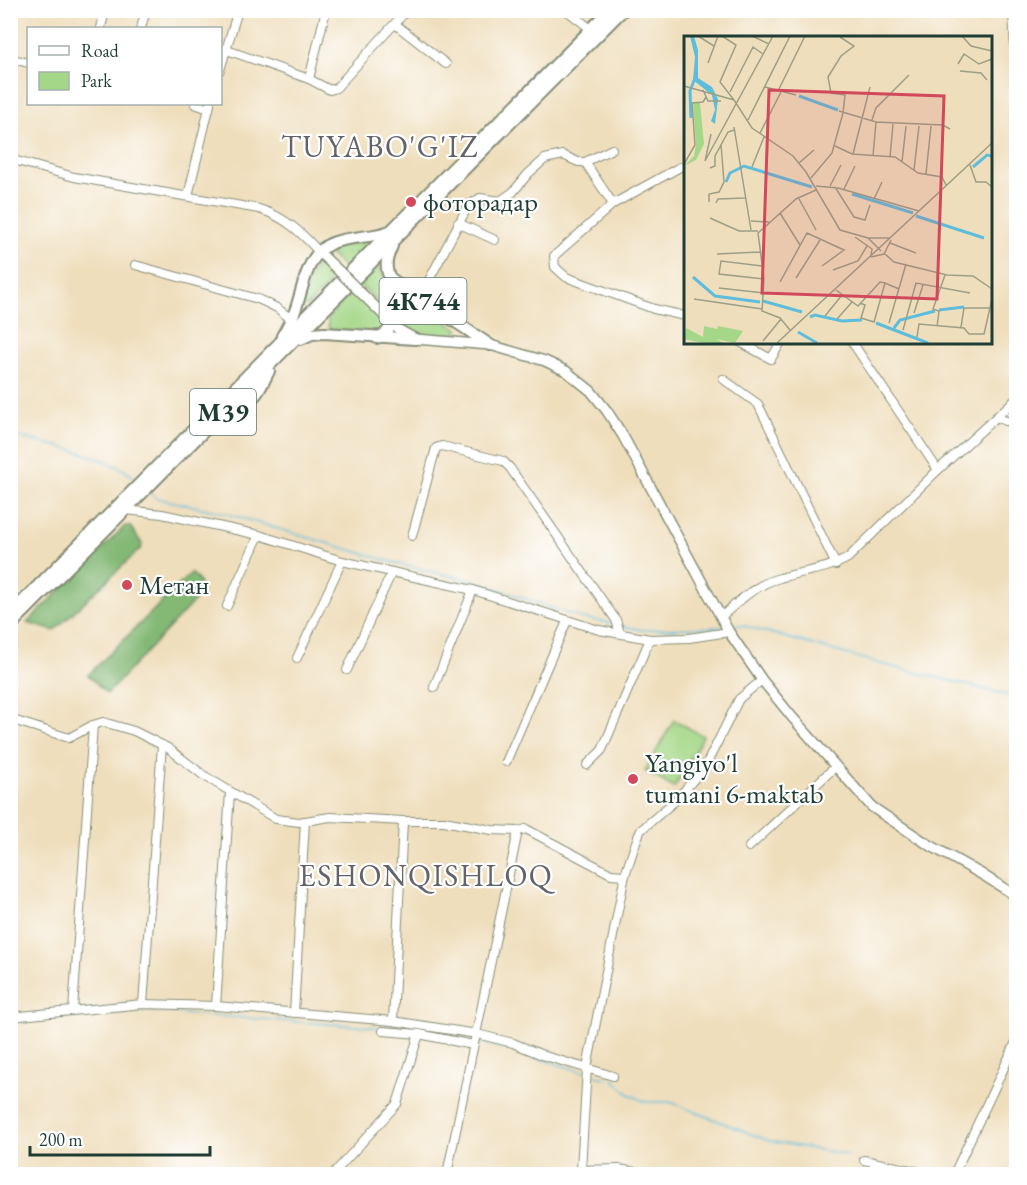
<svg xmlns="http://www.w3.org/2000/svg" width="1027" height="1185" font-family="'EB Garamond',serif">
  <rect width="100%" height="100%" fill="#fff"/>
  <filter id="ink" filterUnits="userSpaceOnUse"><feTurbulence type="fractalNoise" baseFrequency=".0167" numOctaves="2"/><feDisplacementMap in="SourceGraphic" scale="12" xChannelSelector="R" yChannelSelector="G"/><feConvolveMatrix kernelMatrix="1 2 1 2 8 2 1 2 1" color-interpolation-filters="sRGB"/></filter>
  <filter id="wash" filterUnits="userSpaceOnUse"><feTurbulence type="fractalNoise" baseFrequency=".008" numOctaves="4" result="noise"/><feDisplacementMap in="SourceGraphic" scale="24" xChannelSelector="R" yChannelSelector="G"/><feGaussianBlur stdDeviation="1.35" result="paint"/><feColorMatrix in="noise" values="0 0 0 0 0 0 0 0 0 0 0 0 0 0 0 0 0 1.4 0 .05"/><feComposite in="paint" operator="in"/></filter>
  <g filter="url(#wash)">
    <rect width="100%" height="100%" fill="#efdebc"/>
    <g fill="#a4d787" stroke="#628a5e" stroke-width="1.5">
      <polygon points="361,242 366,243 368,246 345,269 331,255 333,247"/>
      <path d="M322,262L326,263L337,275L308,306L301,307C305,293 308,269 322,262Z"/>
      <polygon points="378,268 391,286 458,329 457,335 422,334 400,324 359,284 374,269"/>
      <polygon points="353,291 383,320 385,325 383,332 332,330 328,327 328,318"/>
      <polygon points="674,720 703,736 674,788 645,771"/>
    </g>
    <g fill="#83b874" stroke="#517a54" stroke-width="1.5">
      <polygon points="125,526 130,526 142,544 141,548 54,631 27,623"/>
      <path d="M191,573C199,579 202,585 200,595L107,694L88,675Z"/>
    </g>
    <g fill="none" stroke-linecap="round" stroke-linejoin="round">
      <g stroke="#5ebddc" stroke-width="1.5">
        <path d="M10,435C45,444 111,455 136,479"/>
        <polyline points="150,493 156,498 221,512 399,564 478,582 581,618 615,624"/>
        <polyline points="622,626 643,630 722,627"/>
        <polyline points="730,626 741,625 889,666 1016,697"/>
        <polyline points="10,1022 146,1011 416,1030"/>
        <polyline points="421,1031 472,1040"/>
        <polyline points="477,1041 585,1072"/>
        <polyline points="590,1074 608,1079"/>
        <polyline points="613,1079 629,1094 646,1102 670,1102 769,1141 848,1155"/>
      </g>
    </g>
  </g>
  <g filter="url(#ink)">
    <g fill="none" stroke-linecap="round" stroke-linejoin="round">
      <g stroke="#878e78" stroke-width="10">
        <g id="minor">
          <polyline points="566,10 591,29"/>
          <polyline points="1013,10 1016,72"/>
          <polyline points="395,24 446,64"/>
          <polyline points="101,28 105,10"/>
          <polyline points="141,28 146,10"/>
          <polyline points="227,50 309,79 326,10"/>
          <polyline points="10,58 28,63"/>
          <polyline points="220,70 238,10"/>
          <polyline points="309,79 330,90 336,88 407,10"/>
          <polyline points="195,104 209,109"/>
          <path d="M10,159L74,177L259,209C285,217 301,232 319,252"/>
          <polyline points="585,162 613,204"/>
          <polyline points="680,167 613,204 554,256 555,267 566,277 654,309 685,316"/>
          <polyline points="188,196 210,104"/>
          <polyline points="458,223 495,240"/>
          <polyline points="135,265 258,299 277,308 291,319"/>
          <polyline points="419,299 468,206 480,198 500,201 513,192 528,174 545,159 563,155 578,162 585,162 612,149"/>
          <polyline points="740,342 771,359 781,342"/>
          <polyline points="852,342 938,470"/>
          <polyline points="723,379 758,404 836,565"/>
          <polyline points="996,417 1006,421 1016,421"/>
          <polyline points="126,510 162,514 259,535 342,561 473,590 599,630 650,639 689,638 729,632"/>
          <polyline points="412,536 436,448 442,446 503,461 510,468 616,620 620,633"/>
          <polyline points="227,606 259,535"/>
          <path d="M721,617C739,601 756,584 780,578C803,571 827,570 848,558L938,470L1016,399"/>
          <polyline points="297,658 342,561"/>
          <polyline points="347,670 392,572"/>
          <polyline points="434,687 473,590"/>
          <polyline points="10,719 69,738 93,725 103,722 134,731 168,748 203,775 276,819 299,822 330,817 403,821 444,821 492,830 518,831 526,829 611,874 625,875"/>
          <polyline points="506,762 567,621"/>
          <polyline points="587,765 602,750 650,639"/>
          <polyline points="749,847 836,766"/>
          <polyline points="143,1004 162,745"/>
          <polyline points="216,1006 230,792"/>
          <polyline points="73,1010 93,725"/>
          <polyline points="294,1013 305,821"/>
          <polyline points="10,1017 143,1004 216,1006 393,1021 477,1034 513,1043 545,1056 613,1076"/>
          <polyline points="393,1021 403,821"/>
          <polyline points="383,1031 419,1034 473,1045"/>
          <polyline points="864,1160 929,1174"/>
          <polyline points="333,1174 397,1104 419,1034"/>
          <polyline points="447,1174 518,831"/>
          <polyline points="646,1174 619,1169 581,1170 587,1068 625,875 637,839 641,830 677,799 700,772 709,759 739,699 762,680"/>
          <polyline points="954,1174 1016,1042"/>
        </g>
      </g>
      <g stroke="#878e78" stroke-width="12">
        <g id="major">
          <polyline points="319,252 340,272"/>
          <polyline points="356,288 399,330 415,339 490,345 545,361 566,371 591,391 607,411 623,436 729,632 762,680 792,717 872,807 926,843 983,875 1016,896"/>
        </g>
      </g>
      <g stroke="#878e78" stroke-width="14">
        <g id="highway">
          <path d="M392,246C387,257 384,267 390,278L490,345"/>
          <path d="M282,336C287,328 291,319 295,311C304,287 306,251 335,242C353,236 372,238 390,231"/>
          <path d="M377,338C388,333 393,328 387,317"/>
          <polyline points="301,339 312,334 324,333 415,339"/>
          <path d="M237,394C253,412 263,382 269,371"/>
          <polyline points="10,614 610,10"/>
          <polyline points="10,626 623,10"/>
        </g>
      </g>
      <use href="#minor" stroke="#fff" stroke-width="8"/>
      <use href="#major" stroke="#fff" stroke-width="9"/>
      <use href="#highway" stroke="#fff" stroke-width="10"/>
      <g stroke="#878e78" stroke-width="12" stroke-linecap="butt">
        <polyline id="major-bridge" points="340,272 356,288"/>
      </g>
      <use href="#major-bridge" stroke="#fff" stroke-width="9"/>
    </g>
  </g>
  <g fill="#d1495b" stroke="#fff" stroke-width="2">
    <circle cx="411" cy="202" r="6"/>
    <circle cx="127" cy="585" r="6"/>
    <circle cx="633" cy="779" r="6"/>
  </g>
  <g text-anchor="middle" stroke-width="4.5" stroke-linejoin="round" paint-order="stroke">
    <g fill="#fff" stroke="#627771" stroke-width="1.5">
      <rect x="379.5" y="278" width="87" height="46" rx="4.5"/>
      <rect x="190" y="389" width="66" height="46" rx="4.5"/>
    </g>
    <g font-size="26" font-weight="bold" fill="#1f3d34">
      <text x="423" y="310">4К744</text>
      <text x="223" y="421">M39</text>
    </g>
    <g font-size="27" fill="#1f3d34" stroke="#fff" text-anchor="start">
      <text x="423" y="211">фоторадар</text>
      <text x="139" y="594">Метан</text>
      <text x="645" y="772">Yangiyo'l<tspan x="645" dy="31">tumani 6-maktab</tspan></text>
    </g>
    <g font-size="30" letter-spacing="1.5" fill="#636469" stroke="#fff">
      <text x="380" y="157">TUYABO'G'IZ</text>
      <text x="426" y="886">ESHONQISHLOQ</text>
    </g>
  </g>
  <g transform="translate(684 36)">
    <rect width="308" height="308" fill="#efdebc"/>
    <path d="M9,67H16L20,108L12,124L0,130L10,120L12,109ZM20,290L33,293L34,290L59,295L51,307L32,303L40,307H19L0,303L2,292L19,301Z" fill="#a4d787"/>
    <path d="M6,0H10L14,14V42L28,51L34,63L31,88L27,85L31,74L28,59L9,44L11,21Z" fill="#5ebddc"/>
    <path fill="none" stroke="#5ebddc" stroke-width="3" d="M115,60L154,74M7,82L6,55L11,42M289,131L303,119L308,120M42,146L46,137L60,130L128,151M168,158L229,177M232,180L300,202M9,241L31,260L76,266M79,265L118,276M255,274L280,271M126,281L131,279L158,285L178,284M192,287L244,307M210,292L216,284L251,275M114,296L133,307"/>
    <path fill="none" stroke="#9c9e86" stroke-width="1.5" d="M14,0L30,10M38,0L52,9L36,46L50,64M68,0L85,8M278,0L287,10L308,15M24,27L34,0M274,28L280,18L295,28L308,23M276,35L297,37L303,44M0,50L50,64L68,92L109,120L122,136L156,194L184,202L197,215M81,51L112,59M19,54L24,65H37M94,55L121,0M46,56L69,11L79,18M155,75L192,86L259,89L266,93M64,84L106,0M188,84L192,72L225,39M50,91L67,194M76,97L97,56M27,98L21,125L89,0M151,110L168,118L211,121L234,137L258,141L262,149M169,118L186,51M189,120L192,86M206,121L209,88M218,126L222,90M115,127L130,114M0,128L11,109L8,67L19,66L22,61M286,129L292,146H302L308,151M68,131L80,101M26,132L31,130V120L44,96L50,94M230,134L235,90M242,138L247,90M127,142L148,117L159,77L161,59L147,57L144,41L157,20L170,10L156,1M132,150L154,152L235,175M146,150L157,129M151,151L170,181L181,184L186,169M160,153L171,130M114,161L132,194M190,163L198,146M25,166V158L35,156L40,146L37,108M32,167L34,163L61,162M96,177L116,209M26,182L55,195H74M67,185L85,186M171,201L188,213L187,219M184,202H205M206,207L232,217M33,218L76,216M201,218L210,226L263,239L289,240L308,253M187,221L200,218L207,204M78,230L37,225L35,238L80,243M149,234L174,225L183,210M112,242L136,204M96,246L123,197L160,214L138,230M35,252L80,257M152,254L174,270L196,246L201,247M10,263L78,273M176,267L181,269L177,282L190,286L201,247L215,253M230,277L239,249M141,280L158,259M153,283L168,266M205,287L222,228M253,291L255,275L249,273L261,239M277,291L280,272H306M106,294L96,282L78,275L80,243L74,197L112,163L132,154M219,294L232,247L286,257M233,301L235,288L280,292L285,298H300L308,263M79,305L97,283M93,307L308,107"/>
    <path fill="#d1495b" fill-opacity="0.15" stroke="#d1495b" stroke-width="3" d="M85,54L260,60L253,263L78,257Z"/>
    <rect width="308" height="308" fill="none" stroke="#1f3d34" stroke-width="3"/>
  </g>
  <rect width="1027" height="1185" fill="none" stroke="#fff" stroke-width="36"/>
  <rect x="27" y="27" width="195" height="78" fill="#ffffff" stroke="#a5b1ae" stroke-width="1.5"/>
  <rect x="39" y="46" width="30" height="9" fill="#ffffff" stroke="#a5b1ae" stroke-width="1.5"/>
  <text x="81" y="57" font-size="18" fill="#1f3d34">Road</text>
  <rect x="39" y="72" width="30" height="18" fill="#a4d787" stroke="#a5b1ae" stroke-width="1.5"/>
  <text x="81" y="87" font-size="18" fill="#1f3d34">Park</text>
  <path d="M30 1146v9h180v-9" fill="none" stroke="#1f3d34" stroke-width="3"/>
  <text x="39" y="1146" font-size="18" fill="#1f3d34" stroke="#ffffff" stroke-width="4.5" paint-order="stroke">200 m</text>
</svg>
